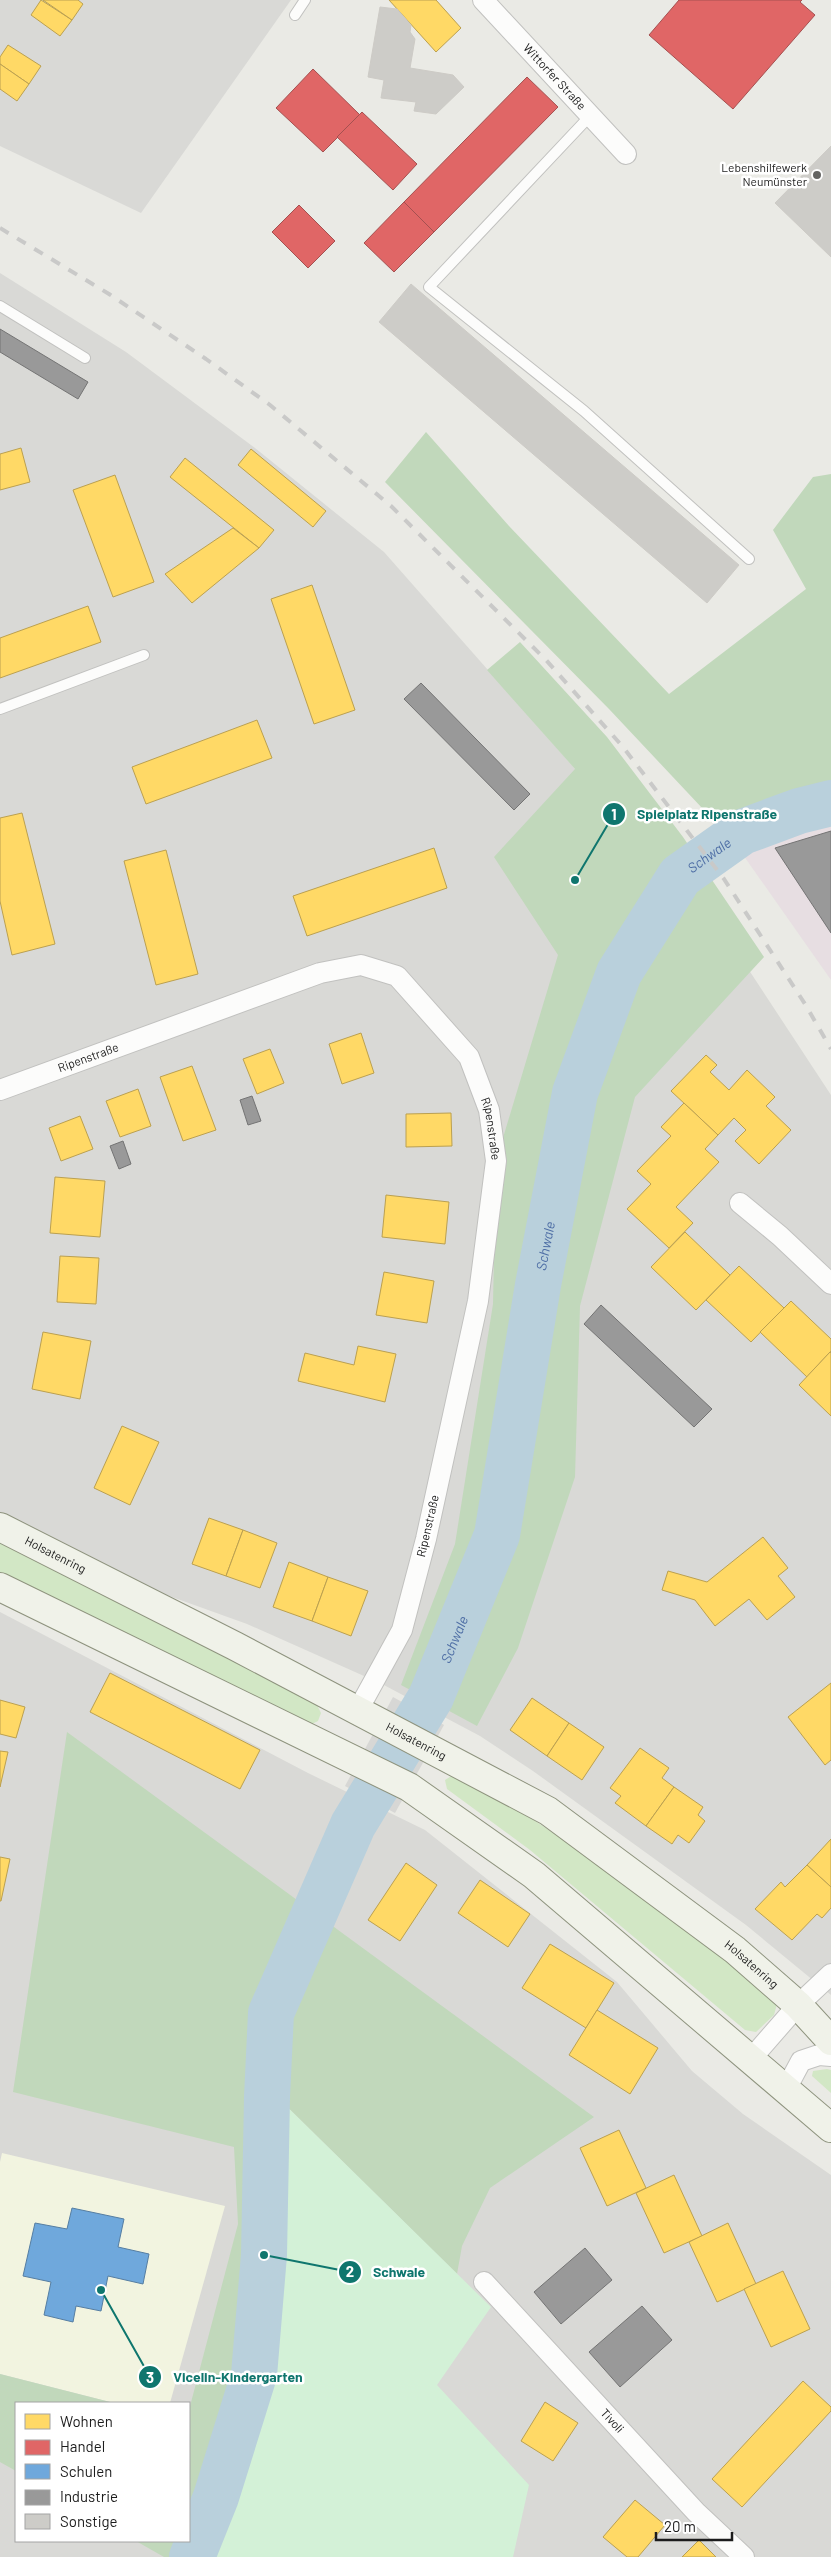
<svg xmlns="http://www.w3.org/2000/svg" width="831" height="2557" font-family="Barlow,sans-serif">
  <rect width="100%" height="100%" fill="#eaeae5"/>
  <g fill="#d9d9d6" fill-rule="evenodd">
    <polygon points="0,0 291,0 141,213 0,146"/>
    <polygon points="0,273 126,352 255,448 384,552 739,955 831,1095 831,1995 746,1925 533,1771 480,1736 382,1684 247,1624 61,1557 0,1527"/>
    <path d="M0,1612L308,1773L425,1830L617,1982L692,2071L743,2114L831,2175V2557H0ZM16,2403H189V2541H16Z"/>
  </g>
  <polygon fill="#e7dee2" points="831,819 831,980 734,842"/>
  <polygon fill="#f2f4e0" points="2,2153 225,2206 170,2403 114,2403 0,2374 0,2162"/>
  <g fill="#d2e7c5">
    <polygon points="0,1543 316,1703 321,1713 318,1721 308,1726 0,1577"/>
    <polygon points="453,1775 511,1805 573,1846 731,1962 777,2004 774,2015 756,2032 745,2030 530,1850 447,1789 445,1780"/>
    <polygon points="827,2069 831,2070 831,2093 812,2076 813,2071"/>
  </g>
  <g fill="#c1d8bb">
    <polygon points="426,432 509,526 669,694 806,589 773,530 813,477 831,474 831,819 734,842 609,709 385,482"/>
    <polygon points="520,642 607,737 683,837 764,957 635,1097 580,1306 575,1477 518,1648 477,1726 401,1685 455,1544 493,1304 496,1161 558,955 494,857 575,769 487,670"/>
    <polygon points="67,1732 594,2117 490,2188 462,2246 457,2274 267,2087 254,2375 216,2497 192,2557 164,2557 136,2541 189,2541 189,2410 238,2224 234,2147 13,2092"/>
    <polygon points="0,2374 114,2403 16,2403 16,2471 0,2462"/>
  </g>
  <polygon fill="#d3f1d7" points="267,2087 491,2307 437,2385 529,2485 513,2557 192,2557 216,2497 254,2375"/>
  <polygon fill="#d7d7d5" points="393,1697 444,1725 395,1813 345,1786"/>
  <g fill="#ffd966" stroke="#bba050">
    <polygon points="41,0 72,20 60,36 31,15"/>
    <polygon points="43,0 78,0 83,4 72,20"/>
    <polygon points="389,0 436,0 461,28 436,52"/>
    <polygon points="8,45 41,66 29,84 0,64 0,57"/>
    <polygon points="0,64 29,84 17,101 0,89"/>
    <polygon points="21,448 30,482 0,490 0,454"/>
    <polygon points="251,449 326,511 313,527 238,465"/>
    <polygon points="185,458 274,530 259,548 170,477"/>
    <polygon points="115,475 154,582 113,597 73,490"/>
    <polygon points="233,528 259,548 192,603 165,574"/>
    <polygon points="312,585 355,710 314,724 271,599"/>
    <polygon points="88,606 101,642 0,678 0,638"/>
    <polygon points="257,720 272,758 146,804 132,767"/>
    <polygon points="22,813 55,944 12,955 0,901 0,818"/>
    <polygon points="434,848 447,888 307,936 293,896"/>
    <polygon points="166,850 198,974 156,985 124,861"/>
    <polygon points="361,1033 374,1073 342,1084 329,1044"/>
    <polygon points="270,1049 284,1083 257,1094 243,1059"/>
    <polygon points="706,1055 717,1065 710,1072 729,1090 747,1070 775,1097 766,1106 791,1130 759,1164 735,1141 746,1130 734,1118 718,1135 671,1091"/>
    <polygon points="192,1066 216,1130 183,1141 160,1077"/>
    <polygon points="138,1089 151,1126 120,1137 106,1101"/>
    <polygon points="684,1103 718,1135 705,1149 719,1162 676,1207 693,1223 669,1248 627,1209 651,1184 637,1171 671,1136 661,1127"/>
    <polygon points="451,1113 452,1146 406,1147 406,1114"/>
    <polygon points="80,1116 93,1149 61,1161 49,1128"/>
    <polygon points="55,1177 105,1181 100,1237 50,1233"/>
    <polygon points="386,1195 449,1202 445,1244 382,1237"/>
    <polygon points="685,1232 730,1275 696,1310 651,1267"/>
    <polygon points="60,1256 99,1258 96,1304 57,1302"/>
    <polygon points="739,1266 784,1308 751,1342 706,1300"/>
    <polygon points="384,1272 434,1281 427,1323 376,1315"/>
    <polygon points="791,1301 831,1339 831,1351 807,1377 760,1332"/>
    <polygon points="43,1332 91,1341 80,1399 32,1389"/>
    <polygon points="358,1346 396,1354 385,1402 298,1381 305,1353 354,1365"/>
    <polygon points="830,1352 831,1353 831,1416 799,1385"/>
    <polygon points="122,1426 159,1442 130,1505 94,1488"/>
    <polygon points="209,1518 243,1530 226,1576 192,1564"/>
    <polygon points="243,1530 277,1543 260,1588 226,1576"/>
    <polygon points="763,1537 788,1568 778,1576 795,1597 767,1620 749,1599 715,1626 695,1600 662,1590 668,1571 707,1582"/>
    <polygon points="289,1562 328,1577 312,1621 273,1607"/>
    <polygon points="328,1577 368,1591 351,1636 312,1621"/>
    <polygon points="110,1673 260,1750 240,1789 90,1712"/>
    <polygon points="831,1683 831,1760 825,1765 788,1717"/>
    <polygon points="532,1698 569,1723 547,1756 510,1730"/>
    <polygon points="0,1700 25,1707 16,1738 0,1734"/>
    <polygon points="569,1723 604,1747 582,1780 547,1756"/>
    <polygon points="640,1748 669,1768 662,1778 674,1787 646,1826 615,1803 621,1796 610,1788"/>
    <polygon points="0,1751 8,1752 0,1787"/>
    <polygon points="674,1787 703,1807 698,1815 705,1821 689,1843 678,1835 672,1844 646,1826"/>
    <polygon points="831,1839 831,1887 807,1865"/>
    <polygon points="0,1857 10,1859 1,1901 0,1901"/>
    <polygon points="406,1863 437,1885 400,1941 368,1920"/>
    <polygon points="807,1865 831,1887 831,1908 822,1918 817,1914 792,1940 755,1909 781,1882 785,1887"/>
    <polygon points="480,1880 530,1914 508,1947 458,1913"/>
    <polygon points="550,1944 614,1983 586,2028 522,1988"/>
    <polygon points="597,2010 658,2048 630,2094 569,2055"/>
    <polygon points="619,2130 646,2188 607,2206 580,2148"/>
    <polygon points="674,2175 702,2236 664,2253 636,2193"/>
    <polygon points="728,2223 756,2284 717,2302 689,2242"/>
    <polygon points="783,2271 810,2329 771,2347 744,2289"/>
    <polygon points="803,2381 831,2407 831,2411 742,2507 712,2479"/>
    <polygon points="545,2402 578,2423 553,2461 521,2441"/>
    <polygon points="635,2500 665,2525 638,2557 627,2557 603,2537"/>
    <polygon points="699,2540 716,2557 682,2557"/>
  </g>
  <g fill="#e06666" stroke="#a55050">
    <polygon points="679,0 802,0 800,2 815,15 733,109 649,35"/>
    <polygon points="313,69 360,115 323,152 276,108"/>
    <polygon points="527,77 558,107 434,232 404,202"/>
    <polygon points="362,112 417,164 393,190 337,137"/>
    <polygon points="404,202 434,232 394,272 364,243"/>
    <polygon points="299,205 335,241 308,268 272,232"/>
  </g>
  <polygon fill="#6fa8dc" stroke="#567ea2" points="72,2208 124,2219 118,2247 149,2254 143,2284 108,2276 101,2311 76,2306 73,2322 44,2315 51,2282 23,2276 35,2223 67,2229"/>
  <g fill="#999" stroke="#747474">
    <polygon points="0,329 88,382 78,399 0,352"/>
    <polygon points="421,683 530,794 514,810 404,699"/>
    <polygon points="831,831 831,933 775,848"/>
    <polygon points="252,1096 261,1121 248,1125 240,1100"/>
    <polygon points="123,1141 131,1164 119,1169 110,1146"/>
    <polygon points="601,1305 712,1409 694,1427 584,1324"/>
    <polygon points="585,2248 612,2280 561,2324 534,2292"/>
    <polygon points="642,2306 672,2340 620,2387 589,2352"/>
  </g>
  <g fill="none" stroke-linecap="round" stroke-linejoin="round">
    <path stroke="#b9d0dc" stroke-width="46" id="s1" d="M192,2557L216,2497L254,2375L264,2255L267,2097L271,2013L353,1825L431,1697L497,1535L538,1285L575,1093L619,973L680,876L742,832L799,811L831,803"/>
  </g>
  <g fill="#cdccc8" stroke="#cdcbc6">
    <polygon points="380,7 397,9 411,25 410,32 415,39 410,68 453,75 464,87 436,114 414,111 416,102 381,98 384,80 368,77"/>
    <polygon points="831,146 831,257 775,203"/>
    <polygon points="411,284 739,565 707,603 379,322"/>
  </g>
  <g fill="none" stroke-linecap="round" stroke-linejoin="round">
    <g stroke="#c1c1bf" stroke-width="12">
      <g id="lane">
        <polyline points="295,15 305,0"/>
        <polyline points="589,117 429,287 584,411 749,559"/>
        <polyline points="0,306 85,358"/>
        <polyline points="0,709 144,655"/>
      </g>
    </g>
    <g stroke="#c1c1bf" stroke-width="22">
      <g id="street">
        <path id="s2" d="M483,0L626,154"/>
        <path id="s3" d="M0,1090L320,973L361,965L397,976L469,1057L489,1110L496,1161L478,1301L426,1539L402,1630L358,1710"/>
        <polyline points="740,1203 780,1236 831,1284"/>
        <polyline points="750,2060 798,2005 831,1974"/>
        <polyline points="786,2089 801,2061 819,2055 831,2056"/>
        <path id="s4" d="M484,2282L696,2512L744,2557"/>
      </g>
    </g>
    <g stroke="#8e937e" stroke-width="30">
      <g id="secondary">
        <path id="s5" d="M0,1527L235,1646L548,1811L735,1950L798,2005L831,2041"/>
        <polyline points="0,1587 409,1787 534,1875 831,2128"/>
      </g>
    </g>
    <use href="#lane" stroke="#fcfcfb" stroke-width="10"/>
    <use href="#street" stroke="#fcfcfb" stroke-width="20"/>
    <use href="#secondary" stroke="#f0f2e9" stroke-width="28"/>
    <polyline stroke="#c9c9c8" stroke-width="4" stroke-dasharray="10 10" stroke-linecap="butt" points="0,228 109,294 206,359 270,405 391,506 546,660 623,747 724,879 805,1004 831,1049"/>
  </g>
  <circle fill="#646462" stroke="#fff" stroke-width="2" cx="817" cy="175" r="5"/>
  <g text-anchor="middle" stroke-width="5" stroke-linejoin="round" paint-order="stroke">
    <g font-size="12" fill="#1c1c1c" stroke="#fff">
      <text dy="4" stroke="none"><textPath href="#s2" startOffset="105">Wittorfer Straße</textPath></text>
      <text dy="4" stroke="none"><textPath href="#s3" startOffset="94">Ripenstraße</textPath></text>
      <text dy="4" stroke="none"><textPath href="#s3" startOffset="604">Ripenstraße</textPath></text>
      <text transform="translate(428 1526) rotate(-77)" y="4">Ripenstraße</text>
      <text dy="4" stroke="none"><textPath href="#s5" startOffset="62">Holsatenring</textPath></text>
      <text dy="4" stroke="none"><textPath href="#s5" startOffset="468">Holsatenring</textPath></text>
      <text dy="4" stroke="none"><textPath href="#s5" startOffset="872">Holsatenring</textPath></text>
      <text dy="4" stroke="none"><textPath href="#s4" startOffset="189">Tivoli</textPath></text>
    </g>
    <g font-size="12" fill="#1c1c1c" stroke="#fff" text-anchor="end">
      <text x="807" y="172">Lebenshilfewerk<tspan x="807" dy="14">Neumünster</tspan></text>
    </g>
    <g font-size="14" font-style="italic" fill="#4e6ea5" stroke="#fff">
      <text dy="5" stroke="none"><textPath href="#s1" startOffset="1812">Schwale</textPath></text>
      <text dy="5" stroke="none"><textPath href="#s1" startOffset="1378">Schwale</textPath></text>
      <text dy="5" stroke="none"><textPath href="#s1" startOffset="972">Schwale</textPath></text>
    </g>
  </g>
  <path fill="none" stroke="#0f766e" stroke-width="2" d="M575 880L614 814M264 2255L350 2272M101 2290L150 2377"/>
  <g fill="#0f766e" stroke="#fff" stroke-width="2">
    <circle cx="575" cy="880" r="5"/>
    <circle cx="264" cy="2255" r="5"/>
    <circle cx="101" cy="2290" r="5"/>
    <circle cx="614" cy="814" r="12"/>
    <circle cx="350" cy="2272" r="12"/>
    <circle cx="150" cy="2377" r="12"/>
  </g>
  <g font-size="15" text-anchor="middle" font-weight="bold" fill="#fff">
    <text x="614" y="820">1</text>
    <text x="350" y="2277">2</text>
    <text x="150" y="2383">3</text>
  </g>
  <g font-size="14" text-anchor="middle" font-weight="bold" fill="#0f766e" stroke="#fff" stroke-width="5" stroke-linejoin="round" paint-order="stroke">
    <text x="707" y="819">Spielplatz Ripenstraße</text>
    <text x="399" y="2277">Schwale</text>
    <text x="238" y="2382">Vicelin-Kindergarten</text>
  </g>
  <rect x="15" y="2402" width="175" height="140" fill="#ffffff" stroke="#a4a4a4"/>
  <rect x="25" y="2414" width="25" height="15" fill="#ffd966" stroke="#a4a4a4"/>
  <text x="60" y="2427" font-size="15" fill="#1c1c1c">Wohnen</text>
  <rect x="25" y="2440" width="25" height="15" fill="#e06666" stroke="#a4a4a4"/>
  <text x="60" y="2452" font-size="15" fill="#1c1c1c">Handel</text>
  <rect x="25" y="2464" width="25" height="15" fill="#6fa8dc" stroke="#a4a4a4"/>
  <text x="60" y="2477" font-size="15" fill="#1c1c1c">Schulen</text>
  <rect x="25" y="2490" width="25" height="15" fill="#999999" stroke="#a4a4a4"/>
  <text x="60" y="2502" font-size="15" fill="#1c1c1c">Industrie</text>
  <rect x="25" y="2514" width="25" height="15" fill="#cdccc8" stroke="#a4a4a4"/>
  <text x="60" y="2527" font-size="15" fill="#1c1c1c">Sonstige</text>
  <path d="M656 2532v8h76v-8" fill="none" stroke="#1c1c1c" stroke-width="2.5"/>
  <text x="664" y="2532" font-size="15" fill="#1c1c1c" stroke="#ffffff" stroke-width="4" paint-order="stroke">20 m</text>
</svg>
